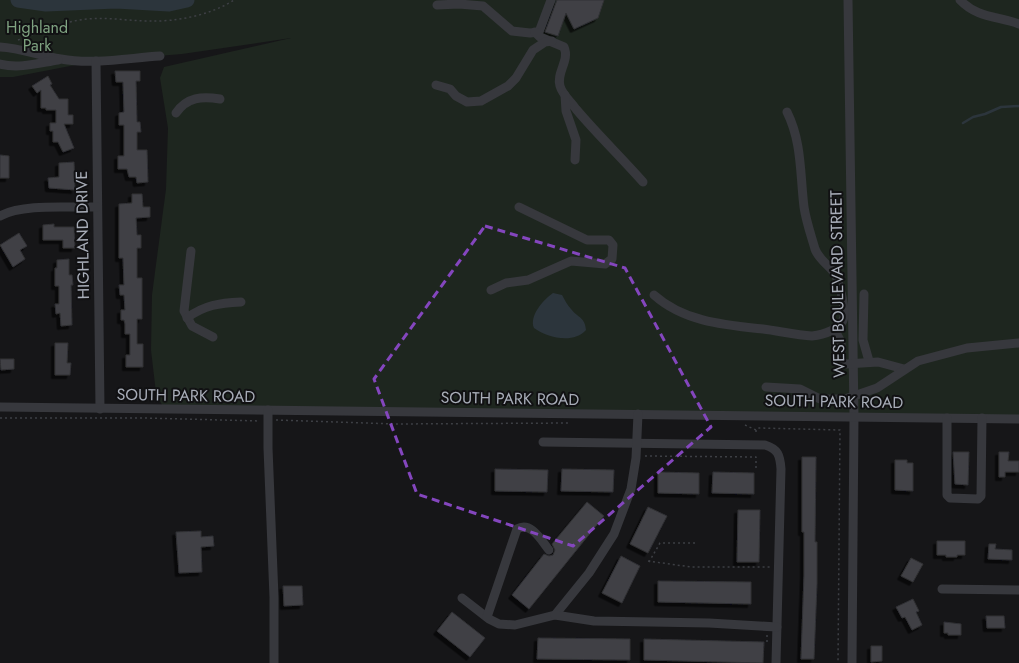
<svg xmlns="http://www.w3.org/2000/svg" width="1019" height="663" font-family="Jost,sans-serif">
  <defs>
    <filter id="shadow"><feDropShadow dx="-3.5" dy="3.5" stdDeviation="0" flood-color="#0009"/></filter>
  </defs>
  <rect width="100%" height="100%" fill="#161618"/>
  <polygon fill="#1e261f" points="0,0 1019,0 1019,420 164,409 156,393 151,350 152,295 166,189 168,128 160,78 164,67 291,38 182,54 96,61 13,77 0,77"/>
  <path fill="#2c353c" d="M553,293L562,295C565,300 567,305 571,309C578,318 585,317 586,330C574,344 547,338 534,328C529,316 543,300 553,293Z"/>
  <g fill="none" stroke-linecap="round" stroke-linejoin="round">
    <g stroke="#2c353c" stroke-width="2.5">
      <polyline points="186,1 188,0"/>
      <polyline points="963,123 973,117 985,114 1001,107 1019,106"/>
    </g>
    <polyline stroke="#2c353c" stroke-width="15" points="18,0 46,4 116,1 169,4 187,0"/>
  </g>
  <g fill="#404145" stroke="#303034" filter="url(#shadow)">
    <polygon points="557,0 604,0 598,18 574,29 566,13 558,36 545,32"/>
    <polygon points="115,71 140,71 140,81 136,81 137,122 140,122 141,132 137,132 137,150 147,150 148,182 137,183 136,177 129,177 127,169 118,169 118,156 124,156 124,125 119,125 119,113 124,112 123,82 116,82"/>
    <polygon points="48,76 52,84 50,85 59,99 68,99 68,115 73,115 73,124 64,124 74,148 63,152 58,142 53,142 53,131 50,131 50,123 56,123 56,110 46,110 46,108 41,108 41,90 37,93 32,86"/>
    <polygon points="0,155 9,156 9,178 0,178"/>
    <polygon points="74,162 75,190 49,188 48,178 59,177 59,163"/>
    <polygon points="132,194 142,194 143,207 150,207 150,217 136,218 137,235 141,235 141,248 137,248 137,278 142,278 142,319 137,319 137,344 143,344 143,367 126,367 126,355 130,355 130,334 125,334 125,324 124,320 121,320 121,310 125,310 124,295 120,295 119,285 124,285 123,258 119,258 119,204 132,203"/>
    <polygon points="54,224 54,227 74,227 75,248 63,248 63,240 43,240 43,225"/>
    <polygon points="19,233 27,246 20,250 25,259 13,267 0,245"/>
    <polygon points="69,259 69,275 72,275 73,285 71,285 72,325 61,326 60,313 56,314 55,304 59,304 59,286 55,286 55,268 57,268 57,260"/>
    <polygon points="55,343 68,343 67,363 71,363 70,375 55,375"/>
    <polygon points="0,359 14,359 14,369 1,370"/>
    <polygon points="953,452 969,452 968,485 955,484"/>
    <polygon points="999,452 1009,452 1008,461 1019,461 1019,472 1005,472 1005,477 999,477"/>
    <polygon points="802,457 816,457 815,542 817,542 817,584 814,659 801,659 804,575 804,532 802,532"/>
    <polygon points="895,460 907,460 907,463 913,463 913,491 895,490"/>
    <polygon points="495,469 548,470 547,492 495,491"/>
    <polygon points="562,469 614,470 613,492 561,491"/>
    <polygon points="658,472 699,473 699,494 658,493"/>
    <polygon points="713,472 754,473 754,494 712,493"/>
    <polygon points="587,502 604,516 529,609 512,595 544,554 549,556 553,555 555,550 552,544"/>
    <polygon points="648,507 667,516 648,553 630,544"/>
    <polygon points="738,510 760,510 759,562 737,562"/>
    <polygon points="201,531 201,537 213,536 214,546 201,547 202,572 179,573 176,532"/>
    <polygon points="937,541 965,541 965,555 957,555 957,557 946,557 946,555 937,555"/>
    <polygon points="989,544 996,544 995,549 1012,550 1012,560 988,559"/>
    <polygon points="621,556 640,566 622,603 602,593"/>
    <polygon points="911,558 923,564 913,582 901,576"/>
    <polygon points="658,581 751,582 751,604 658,602"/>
    <polygon points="283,586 302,586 303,605 284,606"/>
    <polygon points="913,599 919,611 916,612 922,625 912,630 905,617 902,618 896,607"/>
    <polygon points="452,612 485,638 470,657 437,631"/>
    <polygon points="986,616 1004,616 1005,628 987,628"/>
    <polygon points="944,622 961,624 961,635 948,635 948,633 944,633"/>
    <polygon points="538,638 630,639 630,660 537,659"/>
    <polygon points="644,639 764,642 763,663 644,660"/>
    <polygon points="871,646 882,646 882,661 871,662"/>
  </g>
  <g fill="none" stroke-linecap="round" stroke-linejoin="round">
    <g stroke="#3d3f44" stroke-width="1.5" stroke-dasharray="2 3" stroke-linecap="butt">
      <path d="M18,40C41,32 63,21 88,19C109,17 128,21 149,21C176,22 211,15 234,0"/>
      <polyline points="0,418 145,418 260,421"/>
      <polyline points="276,420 395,424 570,423"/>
      <polyline points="745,425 756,430 759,428 840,430 838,663"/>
      <polyline points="756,430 756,434"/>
      <polyline points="645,456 756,457 756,470"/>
      <polyline points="648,561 691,567 770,567"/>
      <polyline points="649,562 660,543 696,543"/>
      <polyline points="767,635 767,643"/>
    </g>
    <g stroke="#37383d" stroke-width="9">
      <polyline points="848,0 854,416 852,663"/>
      <path d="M960,0C977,18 997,16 1019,24"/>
      <polyline points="437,5 459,4 483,6 512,31 530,33 539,32 551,0"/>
      <path d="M535,32L540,37L564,47C570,61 556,72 560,86C562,94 571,102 576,109C597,134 621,157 643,182"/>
      <path d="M0,47C21,48 40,56 61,59C93,65 128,58 160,56"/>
      <polyline points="96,61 100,409"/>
      <path d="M0,64C19,69 39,63 58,60"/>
      <polyline points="436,85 450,89 456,96 467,102 481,101 508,86 516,78 533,50 545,42 552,41"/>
      <polyline points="565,95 566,111 576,140 575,160"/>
      <path d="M176,113C187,97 202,96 220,99"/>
      <path d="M0,216C23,203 70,208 97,207"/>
      <polyline points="191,251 184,311 192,326 213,337"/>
      <polyline points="491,290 506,283 528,280 571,261 605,264 612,259 613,245 609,240 587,240 519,207"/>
      <polyline points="864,294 863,340 869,361"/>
      <path d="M654,295C684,322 725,325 763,329C779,331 796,335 812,336C823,335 842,329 844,317C845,307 839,277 832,270C826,263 818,258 815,249C811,235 806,221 804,207C800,174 802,142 787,112"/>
      <path d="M187,318C204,305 220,303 241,302"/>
      <polyline points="834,329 841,342 841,361 846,364 878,362 904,369"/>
      <polyline points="766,387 800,389 820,399 845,399 877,388 918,361 967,348 1019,343"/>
      <polyline points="0,407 1019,419"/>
      <polyline points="268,410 268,448 274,597 274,663"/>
      <polyline points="947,418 947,495 950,498 978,499 981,496 982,418"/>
      <path d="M543,442L765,445C778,449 780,455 781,469L776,663"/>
      <polyline points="942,589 1019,590"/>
      <polyline points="462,598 489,619 499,624 515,625 555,615 589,573 614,534 631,489 636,458 638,414"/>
      <polyline points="555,615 594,621 709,623 777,627"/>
      <path d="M487,617L517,529C531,521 541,540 549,550"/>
    </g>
  </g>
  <path fill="none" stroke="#8446be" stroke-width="3" stroke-dasharray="8 5" stroke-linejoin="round" d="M485,226L625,268L711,427L573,546L417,494L374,379Z"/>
  <g text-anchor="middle" stroke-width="4" stroke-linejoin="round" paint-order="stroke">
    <g font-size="16" fill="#7fa381" stroke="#111113">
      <text x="37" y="33">Highland<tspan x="37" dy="18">Park</tspan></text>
    </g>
    <g font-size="16" fill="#a8adb8" stroke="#111113">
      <text transform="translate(82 235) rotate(-91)" y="6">HIGHLAND DRIVE</text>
      <text transform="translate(837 284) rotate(-91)" y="6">WEST BOULEVARD STREET</text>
      <text transform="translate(186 395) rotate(1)" y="6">SOUTH PARK ROAD</text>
      <text transform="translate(510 398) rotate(1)" y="6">SOUTH PARK ROAD</text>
      <text transform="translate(834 401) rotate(1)" y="6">SOUTH PARK ROAD</text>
    </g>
  </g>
</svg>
